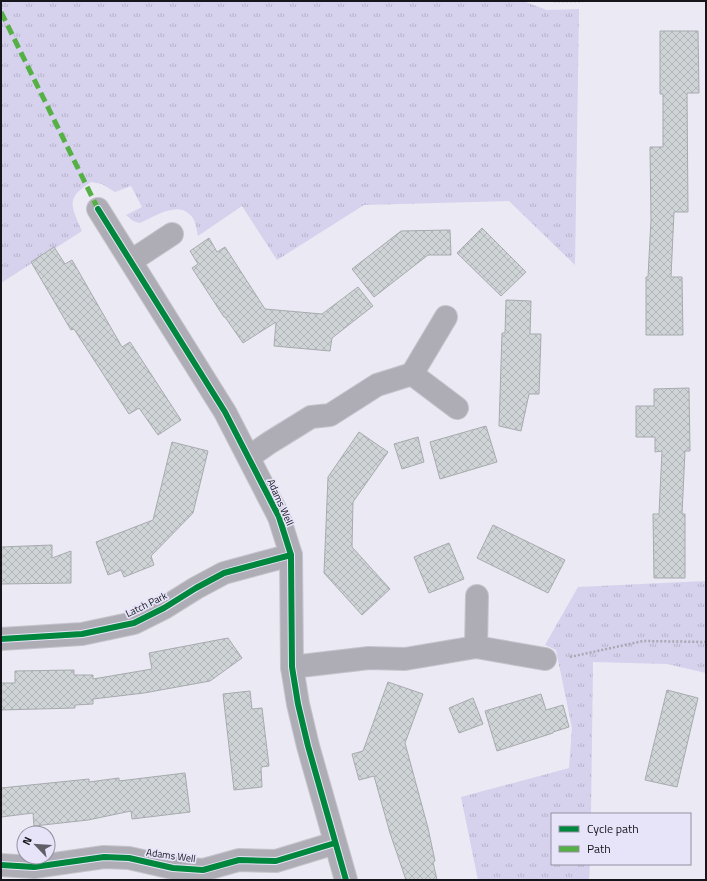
<svg xmlns="http://www.w3.org/2000/svg" width="707" height="881" font-family="'Titillium Web',sans-serif">
  <defs>
    <pattern id="grass-tufts" width="24" height="20" patternUnits="userSpaceOnUse"><rect width="24" height="20" fill="#d6d1ed"/><path d="M3 7l-1-3M5 7V3M7 7l1-3M15 17l-1-3M17 17v-4M19 17l1-3" fill="none" stroke="#b7b3cb"/></pattern>
    <pattern id="building-cross-hatch" width="8" height="8" patternUnits="userSpaceOnUse"><rect width="8" height="8" fill="#cfd4d6"/><path d="M0 0l8 8M0 8l8-8" fill="none" stroke="#b1b5b7"/></pattern>
  </defs>
  <rect width="100%" height="100%" fill="#eae9f4"/>
  <g fill="url(#grass-tufts)">
    <path d="M1,1H523L547,10L579,9L575,265L509,201L364,205L277,260L242,206L198,236C197,231 196,225 194,220C182,198 157,215 140,223L133,221L126,215L142,207L131,186L115,192L102,184L91,182C65,198 71,206 82,231L1,283Z"/>
    <polygon points="706,581 706,673 667,664 593,662 591,814 552,814 552,864 590,864 589,880 478,880 461,797 569,768 572,728 556,650 545,645 578,587"/>
  </g>
  <g fill="url(#building-cross-hatch)" stroke="#a7abae">
    <polygon points="660,31 698,31 699,93 687,93 688,212 674,212 671,277 682,277 683,335 646,335 646,277 648,277 651,220 650,147 663,147 663,94 660,94"/>
    <polygon points="482,228 526,272 501,296 457,253"/>
    <polygon points="450,230 451,255 428,255 374,297 352,269 401,231"/>
    <polygon points="209,238 217,252 225,247 265,309 322,314 358,287 373,306 332,338 330,351 274,346 276,322 243,343 225,317 224,317 192,268 198,264 190,251"/>
    <polygon points="54,247 65,264 72,260 122,347 130,342 181,420 158,435 139,408 129,414 74,329 71,330 31,262"/>
    <polygon points="506,300 531,301 530,334 541,334 539,394 529,394 521,431 499,426 502,333 505,333"/>
    <polygon points="689,388 690,451 685,451 682,514 685,514 685,578 654,578 653,514 659,514 662,451 655,452 655,437 636,437 636,406 654,406 654,389"/>
    <polygon points="486,426 497,462 440,479 430,442"/>
    <polygon points="359,432 388,452 353,502 352,547 390,589 362,615 324,573 328,477"/>
    <polygon points="418,437 424,462 402,469 394,444"/>
    <polygon points="172,442 208,451 193,513 151,556 154,565 124,577 121,570 108,575 96,542 153,520"/>
    <polygon points="493,525 565,560 548,593 477,558"/>
    <polygon points="449,543 464,579 429,593 414,557"/>
    <polygon points="52,545 52,558 71,551 71,583 1,584 1,547"/>
    <polygon points="228,638 242,658 210,681 144,693 93,699 93,704 75,705 75,708 1,710 1,683 15,683 15,671 74,670 74,675 93,675 93,679 152,669 149,653"/>
    <polygon points="388,682 423,694 405,743 428,828 435,861 433,862 437,880 406,880 390,833 374,776 359,780 352,754 363,751"/>
    <polygon points="667,690 698,698 677,787 645,780"/>
    <polygon points="250,691 252,709 262,708 269,766 261,767 262,787 234,790 223,694"/>
    <polygon points="541,694 546,710 563,705 569,727 553,732 553,733 497,751 485,711"/>
    <polygon points="473,698 483,724 459,733 449,708"/>
    <polygon points="185,773 190,812 132,819 131,811 88,820 34,826 33,813 1,817 1,788 89,779 89,782 119,778 119,781"/>
  </g>
  <g fill="none" stroke-linecap="round" stroke-linejoin="round">
    <g stroke="#c5c4cc" stroke-width="24">
      <g id="street">
        <polyline points="98,209 225,412 279,517 291,555 292,667 298,704 308,746 346,880"/>
        <polyline points="131,261 172,234"/>
        <polyline points="412,374 457,408"/>
        <polyline points="249,457 269,443 311,417 330,415 377,385 412,374 446,317"/>
        <polyline points="1,639 82,634 134,623 164,608 196,588 224,573 291,555"/>
        <polyline points="476,647 477,596"/>
        <polyline points="292,667 369,658 405,659 476,647 545,659"/>
        <polyline points="1,865 34,867 104,857 129,858 173,868 203,870 239,860 276,861 335,843"/>
      </g>
    </g>
    <g stroke="#aaa8b2" stroke-width="2.5" stroke-dasharray="2 2" stroke-linecap="butt">
      <polyline points="554,1 583,1"/>
      <polyline points="570,657 643,641 706,642"/>
    </g>
    <use href="#street" stroke="#aeadb6" stroke-width="22"/>
    <polyline stroke="#55b145" stroke-width="5" stroke-dasharray="10 5" stroke-linecap="butt" points="1,12 98,209"/>
    <g stroke="#e7e4f9" stroke-width="8">
      <g id="cycleway">
        <polyline points="98,209 225,412 279,517 291,555 292,667 298,704 308,746 346,880"/>
        <polyline points="1,639 82,634 134,623 164,608 196,588 224,573 291,555"/>
        <polyline points="1,865 34,867 104,857 129,858 173,868 203,870 239,860 276,861 335,843"/>
      </g>
    </g>
    <use href="#cycleway" stroke="#00873e" stroke-width="6"/>
  </g>
  <g text-anchor="middle" stroke-width="3.5" stroke-linejoin="round" paint-order="stroke">
    <g font-size="10" fill="#16151c" stroke="#e7e4f9">
      <text transform="translate(281 502) rotate(66)" y="4">Adams Well</text>
      <text transform="translate(146 604) rotate(-26)" y="4">Latch Park</text>
      <text transform="translate(171 855) rotate(8)" y="4">Adams Well</text>
    </g>
  </g>
  <rect width="707" height="881" fill="none" stroke="#16151c" stroke-width="4"/>
  <rect x="551" y="813" width="140" height="52" fill="#e7e4f9" stroke="#9391a1"/>
  <rect x="559" y="826" width="20" height="6" fill="#00873e" stroke="#9391a1"/>
  <text x="587" y="833" font-size="12" fill="#16151c">Cycle path</text>
  <rect x="559" y="846" width="20" height="6" fill="#55b145" stroke="#9391a1"/>
  <text x="587" y="853" font-size="12" fill="#16151c">Path</text>
  <g transform="translate(36 845) rotate(295)"><circle r="19" fill="#e7e4f9" stroke="#9391a1"/>
  <path d="M0-3L7 15L0 10L-7 15Z" fill="#605f68"/>
  <text y="-6" font-size="11" font-weight="bold" text-anchor="middle" fill="#16151c">N</text>
  </g>
</svg>
